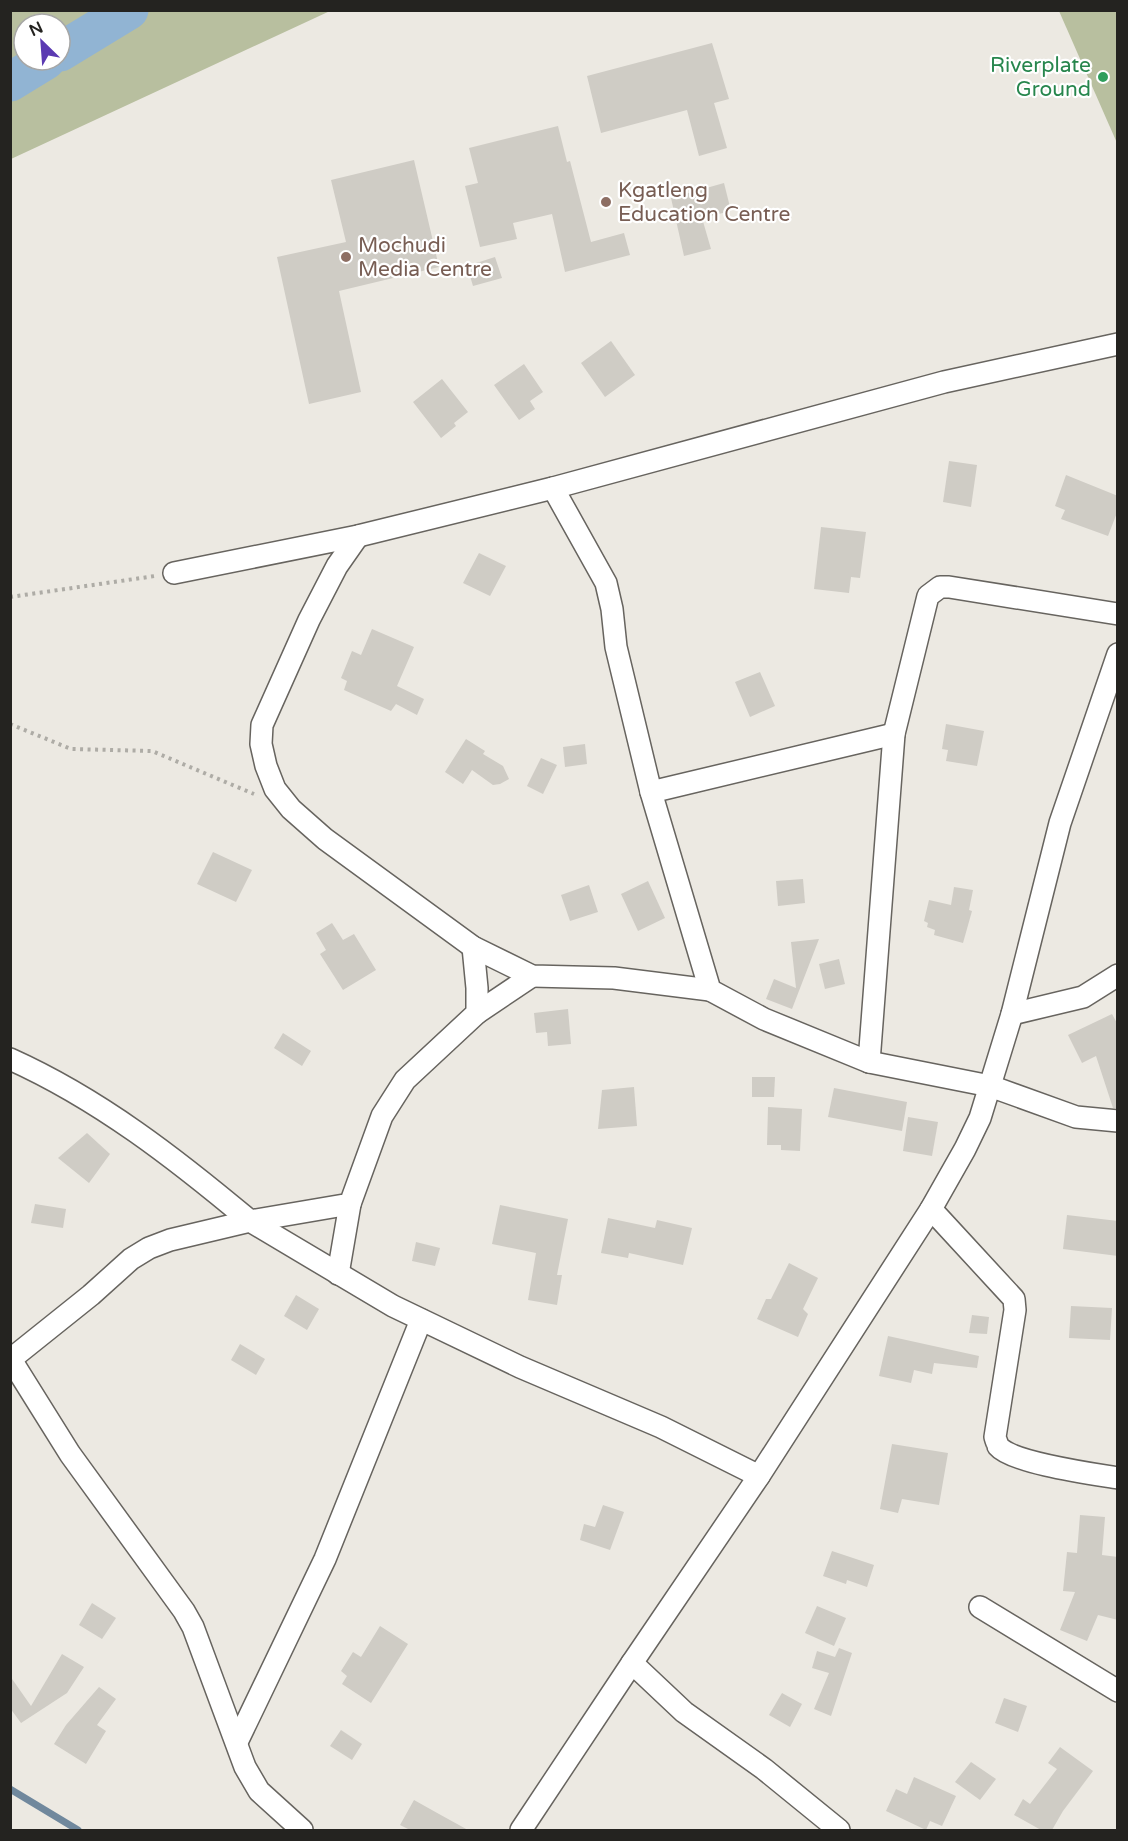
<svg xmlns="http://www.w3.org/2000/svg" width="1128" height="1841" font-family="'Varela Round',sans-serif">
  <rect width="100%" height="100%" fill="#ece9e2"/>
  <g fill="#b8bf9f" fill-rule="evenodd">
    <path d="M11,10H330V11L11,159ZM24,24H60V60H24Z"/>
    <polygon points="1059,11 1117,11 1117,143"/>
  </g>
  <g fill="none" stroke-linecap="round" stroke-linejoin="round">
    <polyline stroke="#70889d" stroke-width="7" points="10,1789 78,1830"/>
    <g stroke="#91b4d3" stroke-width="39">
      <polyline points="60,52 129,10"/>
      <polyline points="10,82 46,60"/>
    </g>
  </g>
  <g fill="#cfccc5">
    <polygon points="712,43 729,99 714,103 727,148 699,156 687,110 601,133 587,76"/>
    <polygon points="558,126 567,162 570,161 591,242 624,233 630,255 565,272 552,214 513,223 517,239 480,247 465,186 478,183 469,148"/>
    <polygon points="414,160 439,267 339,291 361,392 309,404 277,257 346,242 331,180"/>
    <polygon points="724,183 731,211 702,218 711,249 684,256 671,198"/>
    <polygon points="495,257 502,278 473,286 467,266"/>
    <polygon points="611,341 635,375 605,397 581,363"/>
    <polygon points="524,364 543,392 530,401 535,409 519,420 494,385"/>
    <polygon points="442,379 468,412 454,423 456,426 441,438 413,402"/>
    <polygon points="949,461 977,465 971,507 943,502"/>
    <polygon points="1066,475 1118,496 1118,510 1108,536 1061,519 1065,510 1055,506"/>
    <polygon points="821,527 866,532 860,578 851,577 849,593 814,589"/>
    <polygon points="479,553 506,566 490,596 463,583"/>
    <polygon points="372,629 414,647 397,686 424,699 417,715 396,704 391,711 344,690 347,681 341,678 352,651 361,655"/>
    <polygon points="760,672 775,706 750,717 735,682"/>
    <polygon points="946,724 984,731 977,766 946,761 948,750 942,749"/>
    <polygon points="466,739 485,751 483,754 503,766 509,779 500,784 493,785 472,770 463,784 445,772"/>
    <polygon points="585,744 587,764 565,767 563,747"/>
    <polygon points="541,758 557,765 543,794 527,786"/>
    <polygon points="213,852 252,870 236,902 197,884"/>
    <polygon points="803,879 805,903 778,906 776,881"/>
    <polygon points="648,881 665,918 638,931 621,894"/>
    <polygon points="589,885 598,912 570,921 561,895"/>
    <polygon points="954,887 973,890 969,910 972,911 963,943 934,935 935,930 927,927 928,923 924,921 929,900 951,905"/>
    <polygon points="332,923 343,940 354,934 376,970 343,990 320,954 326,950 316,933"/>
    <polygon points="819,939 792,1009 766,999 774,979 796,988 791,942"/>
    <polygon points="839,959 845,984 825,989 819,964"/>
    <polygon points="568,1009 571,1044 548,1046 547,1032 536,1033 534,1013"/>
    <polygon points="1112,1014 1118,1025 1118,1108 1113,1108 1096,1056 1082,1063 1068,1035"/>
    <polygon points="283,1033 311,1051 302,1066 274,1048"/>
    <polygon points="752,1077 775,1077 774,1097 752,1097"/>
    <polygon points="634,1087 637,1126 598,1129 602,1090"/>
    <polygon points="834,1088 907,1102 902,1131 828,1117"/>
    <polygon points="768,1107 802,1109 800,1151 781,1150 781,1145 767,1145"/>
    <polygon points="908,1117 938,1122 932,1156 903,1151"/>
    <polygon points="87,1133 110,1154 89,1183 58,1158"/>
    <polygon points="35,1204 66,1209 63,1228 31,1223"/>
    <polygon points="500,1205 568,1219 557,1275 562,1275 557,1305 528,1300 536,1253 492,1244"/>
    <polygon points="1067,1215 1118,1221 1118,1256 1063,1249"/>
    <polygon points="608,1218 655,1228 657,1220 692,1228 683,1265 629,1253 628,1258 601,1253"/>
    <polygon points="416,1242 440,1248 435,1266 412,1261"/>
    <polygon points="789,1263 818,1278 803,1309 808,1314 798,1337 757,1319 766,1299 771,1299"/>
    <polygon points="296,1295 319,1309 307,1330 284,1316"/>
    <polygon points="1071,1306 1112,1308 1110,1340 1069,1338"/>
    <polygon points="972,1315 989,1317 987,1334 969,1333"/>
    <polygon points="888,1336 979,1356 977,1368 934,1363 932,1374 914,1370 911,1383 879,1376"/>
    <polygon points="240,1344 265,1359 256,1375 231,1360"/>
    <polygon points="892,1444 948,1453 939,1505 902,1499 898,1513 880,1509"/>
    <polygon points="603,1505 624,1512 610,1550 580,1540 584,1524 595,1527"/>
    <polygon points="1080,1515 1105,1517 1102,1555 1118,1557 1118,1620 1098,1615 1087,1641 1060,1630 1075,1592 1063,1591 1067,1552 1077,1553"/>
    <polygon points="832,1551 874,1565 867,1587 847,1580 846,1584 823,1576"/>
    <polygon points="92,1603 116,1618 102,1639 79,1625"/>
    <polygon points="817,1606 846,1618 834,1646 805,1633"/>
    <polygon points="380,1626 408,1644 371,1703 342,1684 347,1676 341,1671 353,1652 361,1657"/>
    <polygon points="839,1648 852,1653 831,1716 814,1709 829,1673 812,1668 817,1651 835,1657"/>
    <polygon points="62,1654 84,1667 67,1693 21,1723 10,1708 10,1676 31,1706"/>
    <polygon points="99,1687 116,1699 97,1725 106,1731 86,1764 54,1744 66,1725"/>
    <polygon points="782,1693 802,1704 790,1727 769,1715"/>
    <polygon points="1004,1698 1027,1706 1018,1732 995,1723"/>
    <polygon points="341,1730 362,1744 352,1760 330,1746"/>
    <polygon points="1060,1747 1093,1771 1063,1811 1052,1830 1041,1830 1014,1815 1023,1799 1030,1804 1057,1769 1048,1763"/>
    <polygon points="971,1762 996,1779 980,1800 955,1782"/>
    <polygon points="914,1777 956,1796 942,1826 930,1821 926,1830 886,1811 896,1789 907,1794"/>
    <polygon points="414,1800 439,1814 468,1830 410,1830 400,1825"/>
  </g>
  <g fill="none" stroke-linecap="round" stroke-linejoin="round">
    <g stroke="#67645f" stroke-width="24">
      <g id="minor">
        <polyline points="553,488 606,583 612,609 616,647 651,792 710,990 764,1019 869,1062 990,1086 1076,1117 1118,1121"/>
        <polyline points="358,536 337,566 309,620 262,725 261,744 266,766 275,789 291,809 325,839 473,947 532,976 614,978 710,990"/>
        <polyline points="174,573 358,536 553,488 944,382 1118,344"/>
        <polyline points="651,792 894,734"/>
        <polyline points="477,1013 532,976"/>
        <polyline points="1012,1014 1083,997 1118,975"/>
        <path d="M10,1059C99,1099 176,1159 250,1221L350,1204L382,1116L405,1080L477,1013V988L473,947"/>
        <polyline points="869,1062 894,734 928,596 940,587 949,587 1118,614"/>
        <path d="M931,1209L1014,1299L1015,1310L995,1437C995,1438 998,1445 998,1446C1012,1463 1094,1474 1118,1478"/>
        <polyline points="338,1274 350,1204"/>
        <polyline points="10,1358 70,1454 184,1611 193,1627 245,1767 259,1791 302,1830"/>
        <polyline points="11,1359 91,1295 131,1259 149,1248 170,1240 250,1221 393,1306 520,1367 661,1427 759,1476"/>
        <polyline points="980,1607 1118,1691"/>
        <polyline points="632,1663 684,1712 764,1769 839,1830"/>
        <polyline points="237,1742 325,1559 421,1320"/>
        <polyline points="521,1830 632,1663 759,1476 931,1209 965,1149 980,1118 1012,1014 1060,823 1118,654"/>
      </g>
    </g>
    <g stroke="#aeaca6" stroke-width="4" stroke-dasharray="3 4.5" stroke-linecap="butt">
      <polyline points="10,597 155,576"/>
      <polyline points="10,724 71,749 152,751 254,794"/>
    </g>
    <use href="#minor" stroke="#fff" stroke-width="21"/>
  </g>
  <circle fill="#2e9e5b" stroke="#fff" stroke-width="2" cx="1103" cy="77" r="6"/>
  <g fill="#8d6e63" stroke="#fff" stroke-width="2">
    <circle cx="606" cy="202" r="6"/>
    <circle cx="346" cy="257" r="6"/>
  </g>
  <g text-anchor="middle" stroke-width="4.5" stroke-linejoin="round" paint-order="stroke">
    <g font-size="21" fill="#27864d" stroke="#fff" text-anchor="end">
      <text x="1091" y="72">Riverplate<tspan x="1091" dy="24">Ground</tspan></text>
    </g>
    <g font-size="21" fill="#785e54" stroke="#fff" text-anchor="start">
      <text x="618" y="197">Kgatleng<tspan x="618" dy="24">Education Centre</tspan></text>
      <text x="358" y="252">Mochudi<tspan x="358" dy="24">Media Centre</tspan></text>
    </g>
  </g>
  <rect width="1128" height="1841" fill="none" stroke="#242320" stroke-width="24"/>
  <g transform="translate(42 42) rotate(335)"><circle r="28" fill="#ffffff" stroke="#a7a7a6" stroke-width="1.5"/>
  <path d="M0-4.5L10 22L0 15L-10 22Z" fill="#5b3ab2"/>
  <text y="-9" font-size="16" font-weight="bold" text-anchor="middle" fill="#242320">N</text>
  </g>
</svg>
